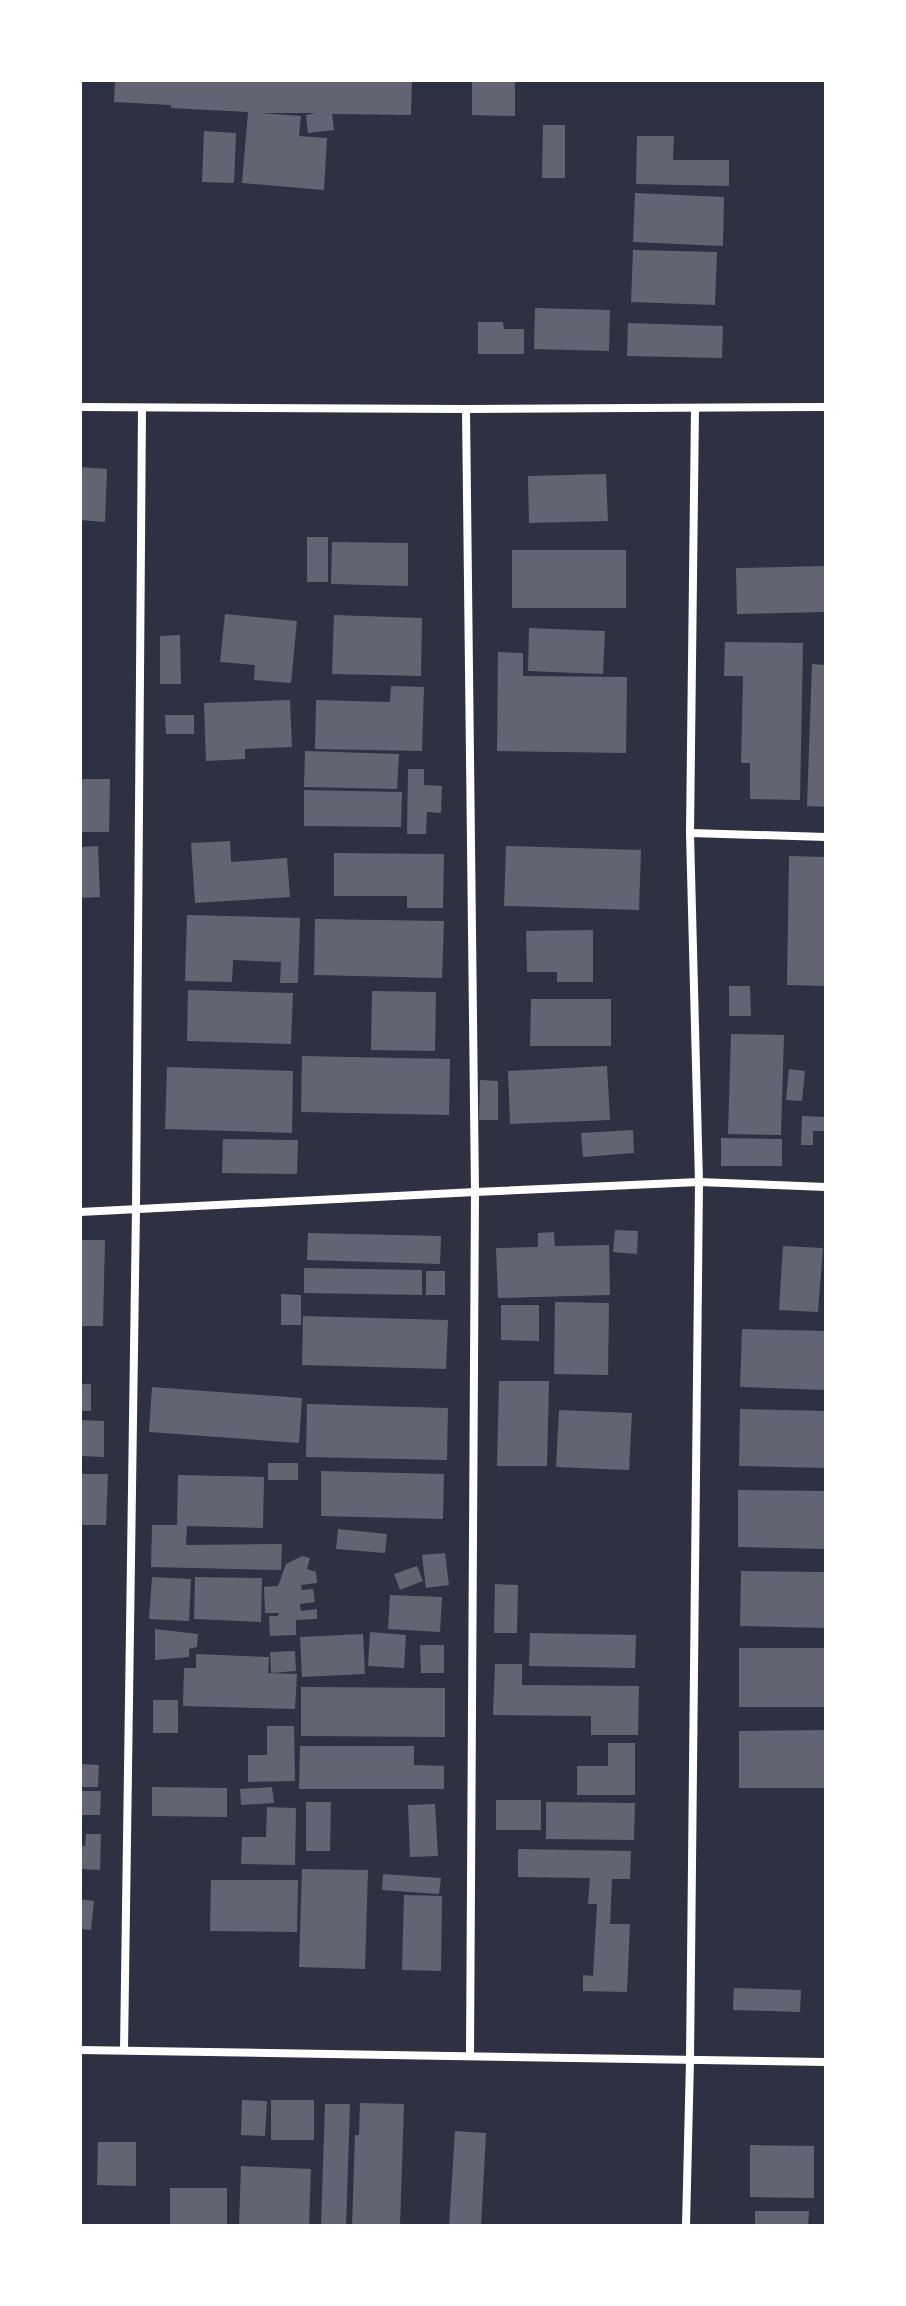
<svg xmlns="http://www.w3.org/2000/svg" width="906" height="2306" font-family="'DejaVu Sans',sans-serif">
  <rect width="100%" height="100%" fill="#2d3142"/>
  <g fill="#626471">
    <polygon points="115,80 412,80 411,115 332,114 334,130 308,133 306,115 316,113 260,113 301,116 299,136 327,138 324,190 242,183 248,112 171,108 171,105 114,102"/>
    <polygon points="472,80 515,80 515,116 472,115"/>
    <polygon points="543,125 565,125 565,178 542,178"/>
    <polygon points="204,131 236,133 234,183 202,182"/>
    <polygon points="637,136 674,136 673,160 729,160 729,186 636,184"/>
    <polygon points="635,193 724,197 723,246 633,242"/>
    <polygon points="633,250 717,252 715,305 631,302"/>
    <polygon points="535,308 610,310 609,351 534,349"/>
    <polygon points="478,322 503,322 504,329 524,329 524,354 478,354"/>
    <polygon points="628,323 723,326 722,358 627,356"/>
    <polygon points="80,467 107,469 105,522 80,520"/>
    <polygon points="606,474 608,521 529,523 528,476"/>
    <rect x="307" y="537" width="21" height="45"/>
    <polygon points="332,542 408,543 408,586 331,584"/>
    <rect x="512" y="550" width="114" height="58"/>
    <polygon points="826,566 826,612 737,614 736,568"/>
    <polygon points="225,614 297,621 291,683 254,680 255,665 220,662"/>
    <polygon points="334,615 422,618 421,676 332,674"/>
    <polygon points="529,628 605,631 603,674 528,671"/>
    <polygon points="180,635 181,684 160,684 160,636"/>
    <polygon points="725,642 803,643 800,800 750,799 750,763 741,763 743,676 724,676"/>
    <polygon points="498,652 523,653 523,676 627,677 626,753 497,751"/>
    <polygon points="812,664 826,665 826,807 807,806"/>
    <polygon points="391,686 424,687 422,751 315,749 316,700 390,702"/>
    <polygon points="290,700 292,747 245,749 245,759 206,761 204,703"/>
    <polygon points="165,715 194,715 194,734 166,734"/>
    <polygon points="305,751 399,754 397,789 304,787"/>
    <polygon points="408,769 424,769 424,785 442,786 441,813 427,812 426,834 407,834"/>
    <polygon points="80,779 110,779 109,832 80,832"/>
    <polygon points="304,790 402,792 401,827 304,826"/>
    <polygon points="230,841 231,862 287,858 290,897 195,903 191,843"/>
    <polygon points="98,846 100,897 80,898 80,847"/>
    <polygon points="506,846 641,850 639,910 504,906"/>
    <polygon points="334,853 444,854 443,908 407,908 407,896 334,896"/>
    <polygon points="789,856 826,857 826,986 787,985"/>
    <polygon points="187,915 300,918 298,983 280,983 281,962 233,960 232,982 185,981"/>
    <polygon points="315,919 444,921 442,978 314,975"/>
    <polygon points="593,930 593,982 557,982 557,972 527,972 526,931"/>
    <polygon points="729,986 750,986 751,1016 729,1016"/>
    <polygon points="188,990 293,993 291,1044 187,1041"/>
    <polygon points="372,991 436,992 435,1051 371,1050"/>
    <polygon points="531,999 611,999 611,1046 530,1046"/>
    <polygon points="731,1034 784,1035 781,1135 728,1134"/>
    <polygon points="302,1056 450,1059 449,1115 301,1112"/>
    <polygon points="607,1066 610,1120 510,1124 508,1071"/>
    <polygon points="167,1067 293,1071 292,1133 165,1129"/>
    <polygon points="789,1069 805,1071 802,1101 786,1100"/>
    <polygon points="480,1080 498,1081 498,1120 479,1120"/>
    <polygon points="802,1116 826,1117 826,1131 813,1131 813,1145 801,1145"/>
    <polygon points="633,1130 634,1153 583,1157 581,1133"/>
    <polygon points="721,1138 782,1139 782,1166 721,1166"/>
    <polygon points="223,1139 298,1140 297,1174 222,1173"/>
    <polygon points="615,1230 638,1231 637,1254 613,1252"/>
    <polygon points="554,1232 555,1246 609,1245 610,1295 498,1298 496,1248 538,1247 538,1233"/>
    <polygon points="308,1233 441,1236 440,1264 307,1260"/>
    <polygon points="80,1240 105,1240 103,1326 80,1326"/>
    <polygon points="783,1246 823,1248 818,1312 779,1310"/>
    <polygon points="304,1268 422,1270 422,1295 304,1293"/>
    <rect x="426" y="1271" width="19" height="24"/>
    <polygon points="281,1294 301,1295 301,1325 281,1325"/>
    <polygon points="555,1302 609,1303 608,1375 554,1374"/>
    <polygon points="501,1305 539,1305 539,1341 501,1340"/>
    <polygon points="303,1316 448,1320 446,1369 302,1365"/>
    <polygon points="742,1329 826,1331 826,1390 740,1387"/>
    <polygon points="499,1381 549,1381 547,1466 497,1466"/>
    <rect x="80" y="1384" width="11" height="27"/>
    <polygon points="152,1387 302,1398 299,1443 149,1432"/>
    <polygon points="307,1404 448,1408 447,1460 306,1457"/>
    <polygon points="740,1409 826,1411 826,1468 739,1466"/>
    <polygon points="559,1410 632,1413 629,1470 556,1467"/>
    <polygon points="80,1420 104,1421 104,1457 80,1456"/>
    <rect x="268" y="1463" width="30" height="17"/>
    <polygon points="321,1471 444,1474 443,1519 321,1516"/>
    <polygon points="80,1474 108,1474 106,1525 80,1525"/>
    <polygon points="178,1475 264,1477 263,1528 187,1526 186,1545 282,1544 281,1570 151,1567 152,1525 177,1525"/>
    <polygon points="738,1490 826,1491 826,1549 738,1547"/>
    <polygon points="338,1529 387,1534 385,1553 336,1549"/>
    <polygon points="445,1553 449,1585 426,1588 422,1555"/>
    <polygon points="302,1556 310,1558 307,1569 316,1572 317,1583 301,1585 302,1590 313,1589 315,1602 300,1604 301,1611 317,1609 317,1619 296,1620 296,1635 270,1636 269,1616 278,1616 279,1613 265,1613 264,1587 278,1586 286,1564"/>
    <polygon points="417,1566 423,1581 400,1590 394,1574"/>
    <polygon points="741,1571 826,1572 826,1628 740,1626"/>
    <polygon points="152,1577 191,1579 189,1621 149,1619"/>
    <polygon points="195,1577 262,1578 261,1622 194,1619"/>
    <polygon points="495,1584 518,1585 517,1633 494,1633"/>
    <polygon points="390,1595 442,1597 440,1632 388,1629"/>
    <polygon points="155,1629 198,1634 197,1647 189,1649 189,1657 155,1660"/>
    <polygon points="370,1632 406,1635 404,1668 368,1666"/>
    <polygon points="530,1633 636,1635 635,1668 529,1666"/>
    <polygon points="363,1634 365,1674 302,1677 300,1637"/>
    <polygon points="420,1645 444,1645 444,1673 421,1673"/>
    <rect x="739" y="1648" width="87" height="59"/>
    <polygon points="295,1651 296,1671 271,1673 270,1652"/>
    <polygon points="196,1654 269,1657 268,1673 297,1674 295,1709 183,1706 184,1668 196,1668"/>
    <polygon points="495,1664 522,1664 522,1685 639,1686 638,1735 591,1735 591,1716 493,1715"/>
    <polygon points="301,1687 445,1688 445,1737 301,1736"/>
    <rect x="153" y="1700" width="25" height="33"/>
    <polygon points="267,1726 294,1726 295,1781 248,1782 248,1755 267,1755"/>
    <polygon points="826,1730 826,1788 739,1788 739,1731"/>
    <polygon points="608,1743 635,1743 635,1795 577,1795 577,1766 608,1766"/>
    <polygon points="300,1746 414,1746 414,1765 444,1766 444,1789 299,1789"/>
    <polygon points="80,1764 99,1765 98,1787 80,1787"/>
    <polygon points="152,1787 227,1788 227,1817 152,1816"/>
    <polygon points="272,1787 274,1803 241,1805 240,1789"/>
    <polygon points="80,1791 101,1791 100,1815 80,1815"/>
    <rect x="496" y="1800" width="45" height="30"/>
    <polygon points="306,1802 331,1802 330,1851 306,1851"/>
    <polygon points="546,1802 635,1803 634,1840 546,1839"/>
    <polygon points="435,1804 438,1856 410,1857 408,1805"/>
    <polygon points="267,1807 296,1808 295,1865 241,1864 242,1837 266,1837"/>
    <polygon points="86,1834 101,1834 100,1870 80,1869 80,1845 85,1846"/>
    <polygon points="518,1849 631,1851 630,1879 612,1879 610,1924 630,1924 627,1992 583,1991 583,1975 593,1976 597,1904 588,1904 590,1878 518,1877"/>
    <polygon points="302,1869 368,1870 365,1969 299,1967"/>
    <polygon points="383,1874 441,1878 439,1894 382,1890"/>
    <polygon points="211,1880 298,1880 297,1932 210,1931"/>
    <polygon points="404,1895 442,1896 441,1971 402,1970"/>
    <polygon points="80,1899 94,1901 91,1930 80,1929"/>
    <polygon points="734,1988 801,1990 800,2012 733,2010"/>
    <polygon points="242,2100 267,2101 265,2136 241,2135"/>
    <rect x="271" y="2100" width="43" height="40"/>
    <polygon points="360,2103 404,2104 400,2226 352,2226 355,2135 359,2135"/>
    <polygon points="325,2104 350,2104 346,2226 321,2226"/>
    <polygon points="455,2131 486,2133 481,2226 449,2226"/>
    <polygon points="98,2142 136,2142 136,2186 97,2185"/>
    <polygon points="750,2145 814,2146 814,2198 750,2197"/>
    <polygon points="241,2166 311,2169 309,2226 239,2226"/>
    <rect x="170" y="2188" width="57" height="38"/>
    <polygon points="755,2211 809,2211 808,2226 755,2226"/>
  </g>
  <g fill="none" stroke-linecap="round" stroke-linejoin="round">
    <g stroke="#fff" stroke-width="8">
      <polyline points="80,407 466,409 826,407"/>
      <polyline points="690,833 826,837"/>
      <polyline points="80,1212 475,1192 466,409"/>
      <polyline points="80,2050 826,2062"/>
      <polyline points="124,2050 136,1209 142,408"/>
      <polyline points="470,2055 475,1192 699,1182 826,1187"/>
      <polyline points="686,2226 690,2060 699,1182 690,833 695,408"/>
    </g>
  </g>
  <rect width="906" height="2306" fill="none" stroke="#ffffff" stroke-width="164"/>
</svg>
